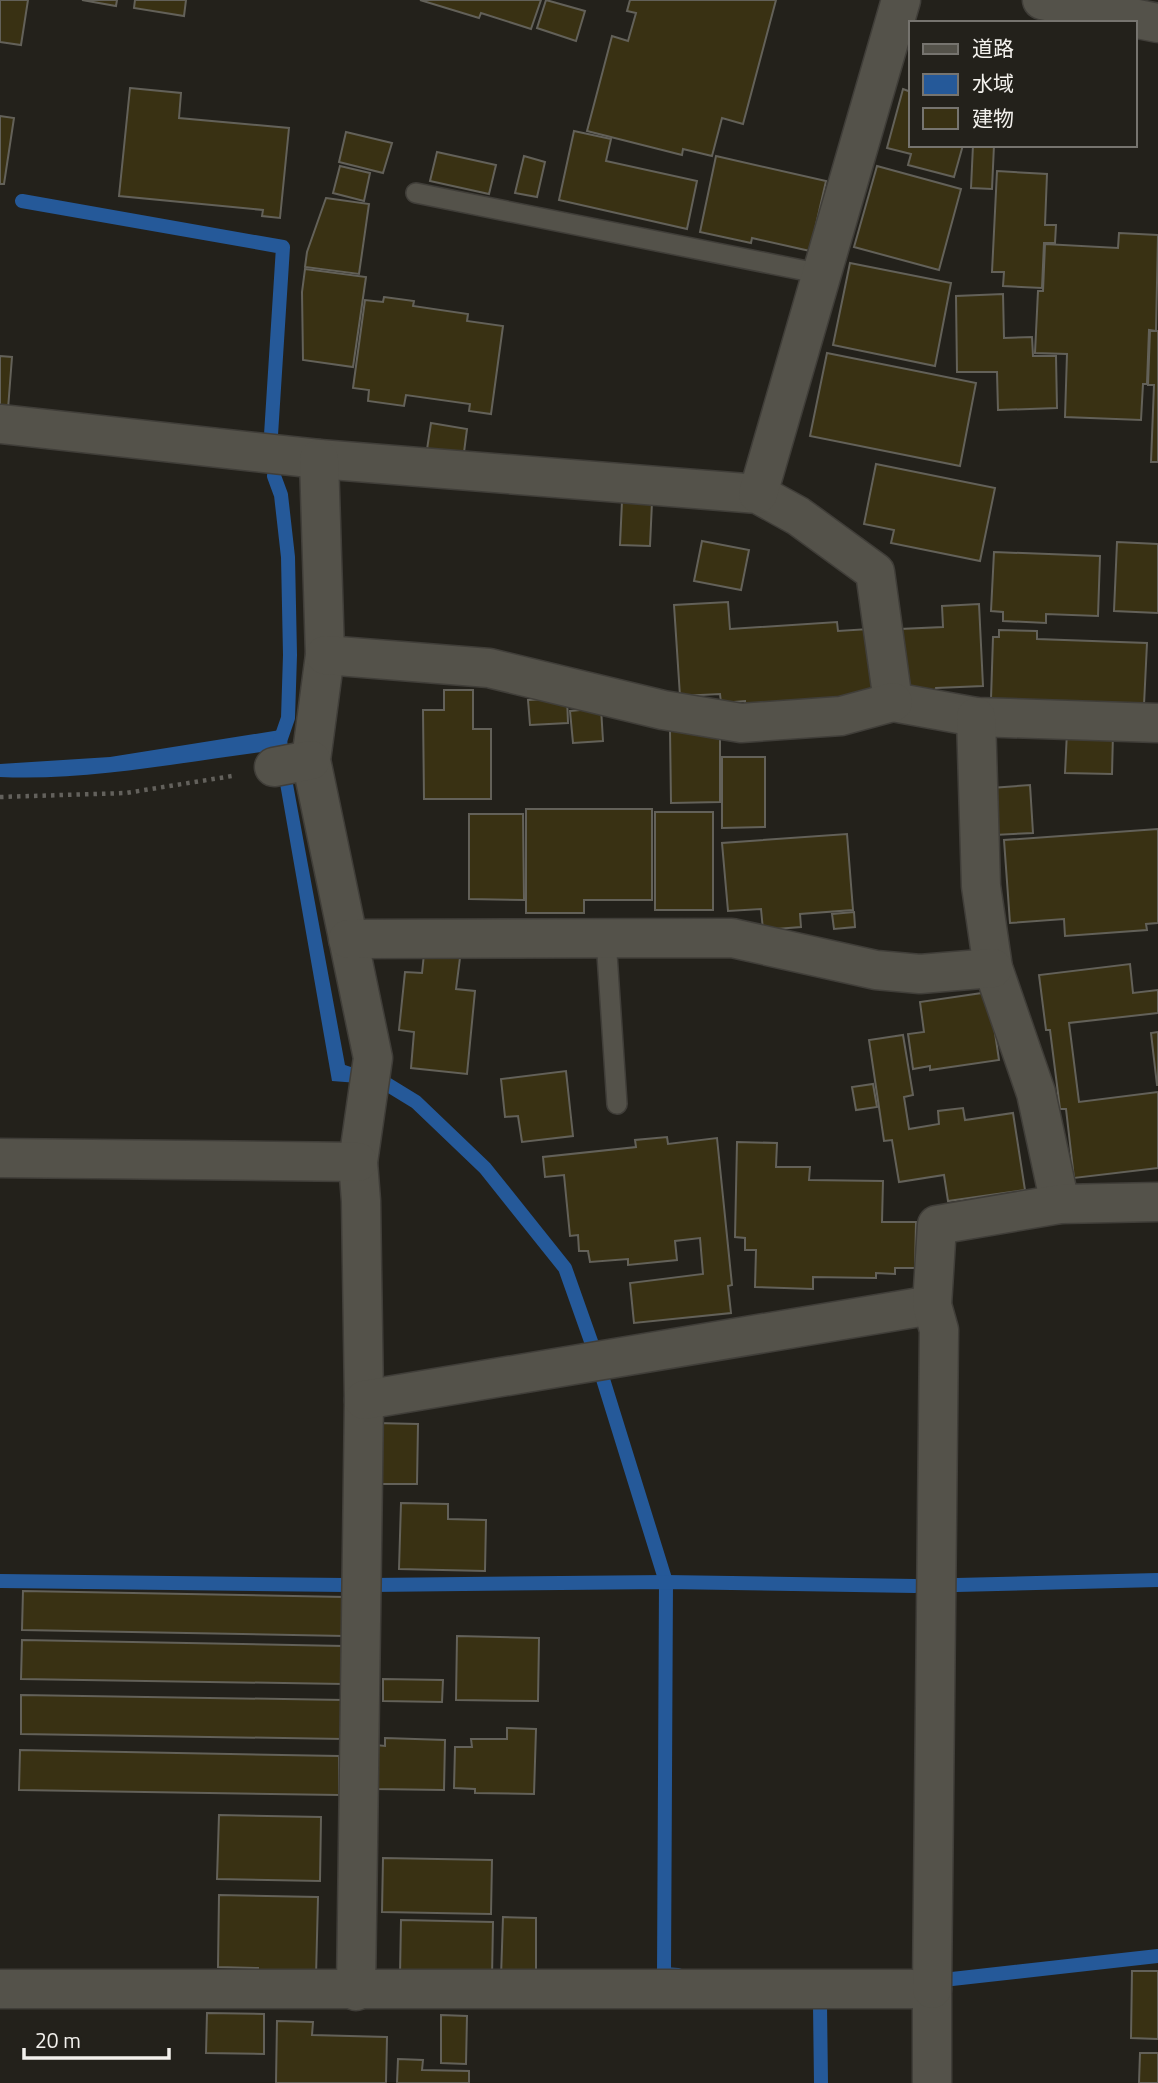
<svg xmlns="http://www.w3.org/2000/svg" width="1158" height="2083" font-family="'Titillium Web','Noto Sans JP',sans-serif">
  <rect width="100%" height="100%" fill="#23211b"/>
  <path fill="#255999" d="M280,730L286,732L293,784L345,1065L386,1079L384,1085L332,1081L275,755L269,751C181,762 90,781 0,777V764L110,757Z"/>
  <g fill="none" stroke-linecap="round" stroke-linejoin="round">
    <g stroke="#255999" stroke-width="14">
      <polyline points="22,201 283,247 271,435"/>
      <polyline points="274,476 281,495 288,557 290,655 288,718 280,741"/>
      <polyline points="370,1079 385,1083 416,1102 485,1168 565,1268 593,1347"/>
      <polyline points="602,1376 666,1582 664,1974 678,1975"/>
      <polyline points="0,1581 345,1585"/>
      <polyline points="371,1585 666,1582 915,1586"/>
      <polyline points="956,1585 1158,1580"/>
      <polyline points="952,1979 1158,1956"/>
      <polyline points="820,2005 821,2083"/>
    </g>
  </g>
  <g fill="#393113" stroke="#636159" stroke-width="2">
    <polygon points="0,0 28,0 21,45 0,42"/>
    <polygon points="82,0 117,0 116,6"/>
    <polygon points="135,0 186,0 184,16 134,8"/>
    <polygon points="420,0 541,0 531,29 481,13 479,18"/>
    <polygon points="546,0 585,11 576,41 537,28"/>
    <polygon points="630,0 776,0 743,124 722,118 712,156 683,149 682,155 587,131 612,36 628,41 636,13 627,11"/>
    <polygon points="130,88 181,93 179,118 289,128 280,218 262,216 263,210 119,196"/>
    <polygon points="903,89 911,92 911,145 963,145 954,177 908,165 911,154 887,148"/>
    <polygon points="0,116 14,118 4,184 0,184"/>
    <polygon points="574,131 611,139 606,161 697,181 687,229 559,200"/>
    <polygon points="346,132 392,143 383,173 339,162"/>
    <polygon points="973,145 994,145 992,189 971,188"/>
    <polygon points="437,152 496,165 489,194 430,181"/>
    <polygon points="524,156 545,162 537,197 515,193"/>
    <polygon points="716,156 826,181 810,251 752,238 751,243 700,232"/>
    <polygon points="340,166 370,173 364,201 333,193"/>
    <polygon points="877,166 961,189 939,270 854,247"/>
    <polygon points="997,171 1047,174 1045,225 1056,225 1055,243 1044,243 1042,288 1003,286 1004,272 992,272"/>
    <polygon points="326,198 369,204 359,274 305,267 307,252"/>
    <polygon points="1119,233 1158,235 1156,331 1149,330 1147,384 1143,384 1141,420 1065,417 1067,354 1035,353 1038,291 1043,291 1045,244 1118,248"/>
    <polygon points="850,263 951,283 935,366 833,345"/>
    <polygon points="305,269 366,277 353,367 303,360 302,292"/>
    <polygon points="1003,294 1004,338 1032,337 1033,356 1056,356 1057,408 998,410 997,372 957,372 956,296"/>
    <polygon points="384,297 414,301 413,306 468,314 467,321 503,326 491,414 469,411 470,404 406,395 404,406 368,401 369,390 353,388 365,300 383,302"/>
    <polygon points="1150,331 1158,331 1158,462 1151,462 1154,385 1148,385"/>
    <polygon points="827,353 976,383 960,466 810,436"/>
    <polygon points="0,356 12,357 8,409 0,408"/>
    <polygon points="431,423 467,429 463,460 426,456"/>
    <polygon points="876,464 995,488 980,561 891,543 894,530 864,524"/>
    <polygon points="622,501 652,502 650,546 620,545"/>
    <polygon points="702,541 749,550 741,590 694,581"/>
    <polygon points="1117,542 1158,544 1158,613 1114,611"/>
    <polygon points="994,552 1100,556 1098,616 1046,614 1046,623 1003,621 1003,612 991,611"/>
    <polygon points="728,602 730,629 837,622 838,631 869,629 873,697 745,710 745,701 721,703 720,694 680,696 674,605"/>
    <polygon points="979,604 983,686 936,688 935,692 908,692 900,629 943,627 942,606"/>
    <polygon points="999,630 1037,631 1037,639 1147,643 1144,705 991,699 993,637 999,637"/>
    <polygon points="444,690 473,690 473,729 491,729 491,799 424,799 423,710 444,710"/>
    <polygon points="567,698 568,723 530,725 528,700"/>
    <polygon points="601,708 603,741 573,743 570,711"/>
    <polygon points="670,729 720,729 720,802 671,803"/>
    <polygon points="1067,732 1113,734 1112,774 1065,773"/>
    <polygon points="722,757 765,757 765,827 722,828"/>
    <polygon points="1030,785 1033,833 994,835 991,788"/>
    <polygon points="526,809 652,809 652,900 584,900 584,913 526,913"/>
    <rect x="655" y="812" width="58" height="98"/>
    <polygon points="469,814 523,814 524,900 469,899"/>
    <polygon points="1158,829 1158,923 1146,924 1147,930 1065,936 1064,919 1010,923 1004,840"/>
    <polygon points="847,834 853,910 800,914 801,927 763,930 761,909 728,911 722,843"/>
    <polygon points="854,912 855,927 834,929 832,914"/>
    <polygon points="424,954 460,958 456,989 475,991 467,1074 411,1068 414,1032 399,1030 405,972 422,973"/>
    <polygon points="1130,964 1133,993 1158,990 1158,1013 1069,1023 1079,1102 1158,1092 1158,1168 1074,1178 1066,1109 1060,1109 1050,1030 1046,1030 1039,975"/>
    <polygon points="989,992 999,1060 930,1070 930,1066 913,1069 908,1034 924,1032 920,1002"/>
    <polygon points="1158,1032 1158,1085 1157,1085 1151,1033"/>
    <polygon points="903,1035 913,1095 904,1097 909,1129 939,1124 938,1111 963,1108 965,1120 1013,1113 1025,1190 948,1201 944,1175 899,1182 892,1140 884,1141 869,1040"/>
    <polygon points="566,1071 573,1136 522,1142 518,1116 505,1117 501,1079"/>
    <polygon points="873,1084 877,1107 856,1110 852,1087"/>
    <polygon points="667,1137 668,1144 717,1138 732,1285 728,1286 731,1313 634,1323 630,1283 703,1274 700,1238 675,1241 677,1260 628,1265 628,1259 590,1262 588,1251 579,1251 578,1235 570,1236 564,1175 545,1177 543,1157 636,1147 635,1140"/>
    <polygon points="737,1142 777,1143 776,1167 810,1167 809,1180 883,1181 882,1222 916,1222 915,1268 895,1268 895,1274 876,1273 876,1278 813,1277 813,1289 755,1287 756,1250 745,1250 745,1238 735,1237"/>
    <polygon points="376,1423 418,1424 417,1484 375,1484"/>
    <polygon points="401,1503 448,1504 448,1519 486,1520 485,1571 399,1569"/>
    <polygon points="23,1591 346,1597 345,1636 22,1630"/>
    <polygon points="457,1636 539,1638 538,1701 456,1700"/>
    <polygon points="22,1640 344,1646 344,1684 21,1679"/>
    <polygon points="383,1679 443,1680 442,1702 383,1701"/>
    <polygon points="21,1695 344,1700 344,1739 21,1734"/>
    <polygon points="507,1728 536,1729 534,1794 475,1793 475,1789 454,1788 455,1747 472,1747 471,1739 507,1739"/>
    <polygon points="385,1738 445,1740 444,1790 375,1789 376,1745 385,1746"/>
    <polygon points="20,1750 339,1756 339,1795 19,1790"/>
    <polygon points="219,1815 321,1817 320,1881 217,1879"/>
    <polygon points="383,1858 492,1860 491,1914 382,1912"/>
    <polygon points="219,1895 318,1897 316,1977 258,1976 258,1968 218,1967"/>
    <polygon points="503,1917 536,1918 536,1977 501,1977"/>
    <polygon points="401,1920 493,1922 492,1978 400,1976"/>
    <polygon points="1132,1971 1158,1971 1158,2039 1131,2038"/>
    <polygon points="207,2013 264,2014 264,2054 206,2053"/>
    <polygon points="441,2015 467,2016 466,2064 441,2063"/>
    <polygon points="277,2021 313,2022 312,2035 387,2037 386,2083 276,2083"/>
    <polygon points="1140,2053 1158,2053 1158,2083 1139,2083"/>
    <polygon points="398,2059 423,2060 422,2070 469,2071 469,2083 397,2083"/>
  </g>
  <g fill="none" stroke-linecap="round" stroke-linejoin="round">
    <g stroke="#403e39" stroke-width="22">
      <g id="service">
        <polyline points="416,193 822,274"/>
        <polyline points="606,939 617,1104"/>
      </g>
    </g>
    <g stroke="#403e39" stroke-width="41">
      <g id="minor">
        <polyline points="1042,0 1158,23"/>
        <polyline points="0,424 319,459 758,494 798,516 875,572 893,702 976,717 1158,723"/>
        <polyline points="319,459 325,655 311,760 373,1058 358,1162 361,1201 364,1400 356,1991"/>
        <polyline points="758,494 901,0"/>
        <polyline points="325,655 489,668 663,710 741,723 841,716 893,702"/>
        <polyline points="976,717 981,886 993,968 1036,1093 1060,1204"/>
        <polyline points="274,767 311,760"/>
        <polyline points="348,939 732,938 876,970 920,974 993,968"/>
        <polyline points="0,1158 358,1162"/>
        <polyline points="364,1400 932,1305"/>
        <polyline points="0,1989 932,1989 932,2083"/>
        <polyline points="932,1989 939,1330 932,1305 937,1225 1060,1204 1158,1202"/>
      </g>
    </g>
    <polyline stroke="#63615c" stroke-width="4.5" stroke-dasharray="3.5 5" stroke-linecap="butt" points="0,797 126,793 232,776"/>
    <use href="#service" stroke="#54524a" stroke-width="19"/>
    <use href="#minor" stroke="#54524a" stroke-width="38"/>
  </g>
  <rect x="909" y="21" width="228" height="126" fill="#23211b" stroke="#76746f" stroke-width="2"/>
  <rect x="923" y="44" width="35" height="10" fill="#54524a" stroke="#76746f" stroke-width="2"/>
  <text x="972" y="56" font-size="21" fill="#f3f1ed">道路</text>
  <rect x="923" y="74" width="35" height="21" fill="#255999" stroke="#76746f" stroke-width="2"/>
  <text x="972" y="91" font-size="21" fill="#f3f1ed">水域</text>
  <rect x="923" y="108" width="35" height="21" fill="#393113" stroke="#76746f" stroke-width="2"/>
  <text x="972" y="126" font-size="21" fill="#f3f1ed">建物</text>
  <path d="M24 2048v10h145v-10" fill="none" stroke="#f3f1ed" stroke-width="3.5"/>
  <text x="35" y="2048" font-size="21" fill="#f3f1ed" stroke="#23211b" stroke-width="5" paint-order="stroke">20 m</text>
</svg>
